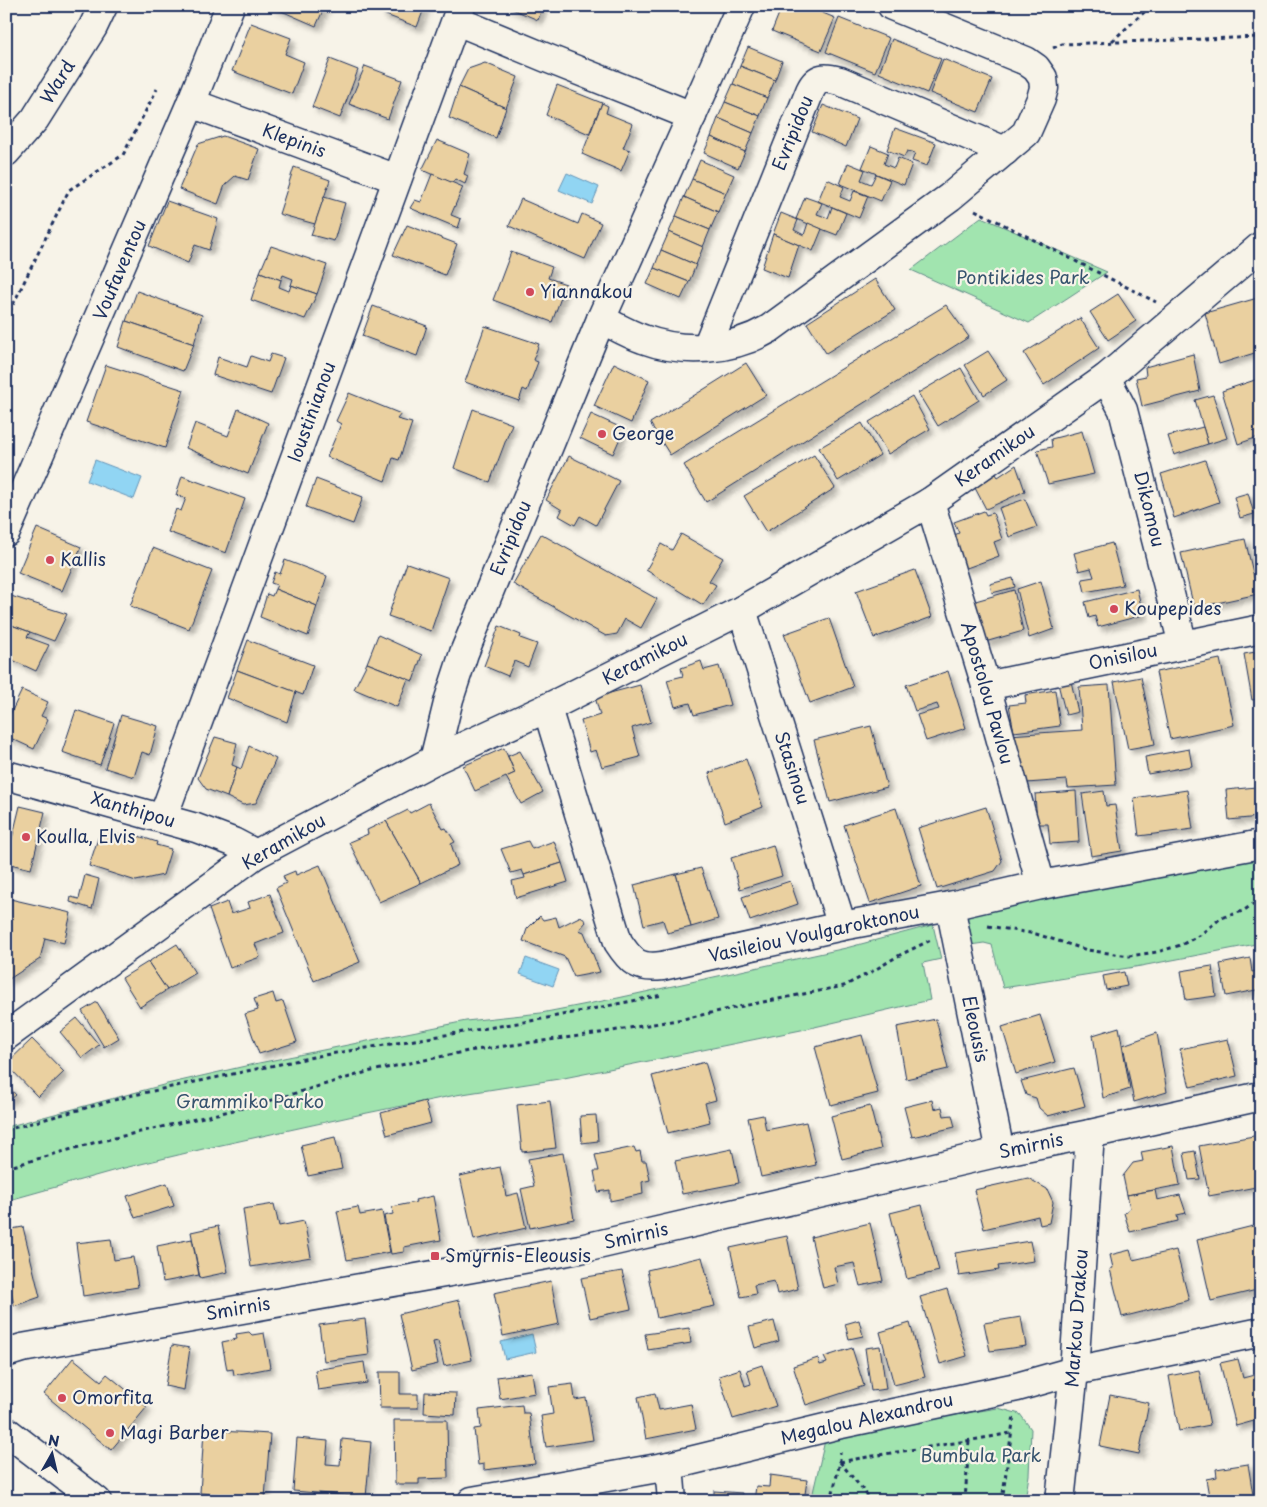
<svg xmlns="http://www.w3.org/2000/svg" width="1267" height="1507" font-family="'Playpen Sans',sans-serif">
  <defs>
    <filter id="shadow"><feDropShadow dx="4.5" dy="4.5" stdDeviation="2.5" flood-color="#0004"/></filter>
  </defs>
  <rect width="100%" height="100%" fill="#f7f3e8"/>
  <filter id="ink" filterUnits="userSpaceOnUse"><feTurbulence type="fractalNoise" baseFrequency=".02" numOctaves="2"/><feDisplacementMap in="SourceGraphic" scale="10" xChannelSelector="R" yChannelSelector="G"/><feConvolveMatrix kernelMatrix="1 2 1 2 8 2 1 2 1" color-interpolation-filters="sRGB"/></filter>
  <g filter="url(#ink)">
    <g fill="#a1e4af" stroke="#5e8a86">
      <polygon points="981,217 1107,272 1029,323 911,270"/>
      <polygon points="1261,857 1261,943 1141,966 1003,988 992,945 984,943 970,945 965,926 968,912"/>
      <polygon points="933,925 941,959 923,963 930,1000 806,1029 634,1064 559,1079 456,1095 367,1113 203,1149 116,1170 6,1201 6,1127 167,1084 254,1064 466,1021 541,1013 618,998 846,948"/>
      <polygon points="998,1408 1020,1414 1031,1429 1029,1475 1025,1501 811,1501 826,1436"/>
    </g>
    <g fill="#91d5f3" stroke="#6293b7">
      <polygon points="567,173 599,187 592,204 559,190"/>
      <polygon points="95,460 142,478 134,499 87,481"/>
      <polygon points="526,958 559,970 553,986 520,974"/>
      <polygon points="532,1334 536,1352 505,1359 501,1342"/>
    </g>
    <g fill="#ead0a0" stroke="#1b2f5e" filter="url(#shadow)">
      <polygon points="270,6 325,6 316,26"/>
      <polygon points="383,6 425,6 417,27 381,13"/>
      <polygon points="505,6 543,6 538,20"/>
      <polygon points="782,6 806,6 835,18 821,51 772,31"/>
      <polygon points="839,18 889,38 875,72 826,52"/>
      <polygon points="251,23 291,38 285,54 304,62 292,94 232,71"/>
      <polygon points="892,39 941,59 927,93 879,73"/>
      <polygon points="748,47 782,61 775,80 740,66"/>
      <polygon points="330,59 358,70 340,118 312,107"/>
      <polygon points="943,59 992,79 978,112 930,93"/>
      <polygon points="485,63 518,77 506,108 459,87 468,69"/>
      <polygon points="365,66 402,80 388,119 349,104"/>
      <polygon points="740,66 775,80 767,98 733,84"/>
      <polygon points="733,84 767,98 760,116 725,102"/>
      <polygon points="557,85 602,103 589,134 546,115"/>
      <polygon points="459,87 506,108 496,138 449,118"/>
      <polygon points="725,102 760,116 753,133 718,118"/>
      <polygon points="602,103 608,106 606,113 633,124 623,148 630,150 621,171 582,154"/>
      <polygon points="823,105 857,119 846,147 812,132"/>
      <polygon points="718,118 753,133 745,152 711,137"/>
      <polygon points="895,128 936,143 927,166 912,161 915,153 907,151 904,157 887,150"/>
      <polygon points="223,136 259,149 248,180 235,176 225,185 218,204 179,189 198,144"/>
      <polygon points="711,137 745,152 738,168 704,153"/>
      <polygon points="437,140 470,154 464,174 468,176 465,184 455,179 452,183 422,170"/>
      <polygon points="871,146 888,153 884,164 894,168 898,158 912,164 904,185 862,168"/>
      <polygon points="700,160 734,175 726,193 692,179"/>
      <polygon points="848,163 865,170 861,180 871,184 876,174 890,180 881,201 840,184"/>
      <polygon points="294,167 330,180 315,224 279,214"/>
      <polygon points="432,174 463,187 451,215 461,219 458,228 410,208 415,200 421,202"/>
      <polygon points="692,179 726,193 718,212 684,197"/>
      <polygon points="827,179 844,187 840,197 850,201 854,191 868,196 859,218 818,201"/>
      <polygon points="324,197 345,203 334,241 311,235"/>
      <polygon points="684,197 718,212 710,230 676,216"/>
      <polygon points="805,197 822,203 817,214 828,218 832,207 846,213 837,235 796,219"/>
      <polygon points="521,199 578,224 582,214 601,223 585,259 509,226"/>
      <polygon points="167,201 218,219 209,250 195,245 188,263 149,246"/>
      <polygon points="781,213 798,220 794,230 804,235 808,223 822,229 813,251 773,234"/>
      <polygon points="676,216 710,230 703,247 669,232"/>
      <polygon points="407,225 457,244 445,275 393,255"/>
      <polygon points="669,232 703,247 696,265 661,250"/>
      <polygon points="773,234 799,245 788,278 762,268"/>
      <polygon points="271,246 327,265 317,294 291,285 293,279 283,275 281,280 260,272"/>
      <polygon points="661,250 696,265 689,282 654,268"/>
      <polygon points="511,252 552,267 548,278 566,284 552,322 493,300"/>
      <polygon points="654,268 689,282 681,299 647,284"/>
      <polygon points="260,272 281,280 279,287 289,291 291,285 317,294 305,319 251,300"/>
      <polygon points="875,279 895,310 826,353 807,323"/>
      <polygon points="137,291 202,315 194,344 126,321"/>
      <polygon points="1118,294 1136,321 1108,340 1090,312"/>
      <polygon points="1261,297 1261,351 1219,364 1205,313"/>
      <polygon points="946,305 969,337 706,502 684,465"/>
      <polygon points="373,306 427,326 417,356 362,336"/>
      <polygon points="1080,318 1099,348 1044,385 1024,353"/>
      <polygon points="126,321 194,344 183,371 118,347"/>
      <polygon points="485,326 539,344 533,360 538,362 527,391 523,389 519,401 465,382"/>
      <polygon points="988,351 1007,380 984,395 965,365"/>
      <polygon points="271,354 284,358 271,394 213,375 218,357 247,367 251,356 268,362"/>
      <polygon points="1193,354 1200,391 1142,406 1136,378 1146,376 1145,367"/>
      <polygon points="614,363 649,380 631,423 594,406"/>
      <polygon points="746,363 766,395 670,455 650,423"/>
      <polygon points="106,365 184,390 165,448 86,422"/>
      <polygon points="961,368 979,400 938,426 918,393"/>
      <polygon points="1261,378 1261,436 1238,444 1222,391"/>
      <polygon points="349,393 401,414 397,419 412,423 399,460 393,458 385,481 327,457 341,424 336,421"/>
      <polygon points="1213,395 1227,438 1208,444 1195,400"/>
      <polygon points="912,396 930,429 888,454 869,422"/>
      <polygon points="238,409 268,423 248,474 186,448 195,423 228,436"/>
      <polygon points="473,409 512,424 490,482 454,468"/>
      <polygon points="591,414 624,429 613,454 580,438"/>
      <polygon points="862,423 880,455 838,481 819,448"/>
      <polygon points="1203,427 1208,444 1174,455 1168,436"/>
      <polygon points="1082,431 1094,474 1048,484 1037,450 1052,447 1051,439"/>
      <polygon points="814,455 835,488 766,532 744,496"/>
      <polygon points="569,456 619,481 596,525 580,516 575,525 559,516 562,510 546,500"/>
      <polygon points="1205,460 1219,502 1174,518 1161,474"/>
      <polygon points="1016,465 1025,491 986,509 975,488 996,474 998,477"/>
      <polygon points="182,476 245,499 226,553 168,532 176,509 181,511 186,498 176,495"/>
      <polygon points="316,479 363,497 353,524 306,507"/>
      <polygon points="1248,493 1254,514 1240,518 1234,497"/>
      <polygon points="1025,499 1037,527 1009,537 999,508"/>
      <polygon points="984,511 986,515 993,513 1002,539 994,542 999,556 964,569 950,537 959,533 954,522"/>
      <polygon points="37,528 81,547 62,591 18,573"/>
      <polygon points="541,534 657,599 641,628 625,619 617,634 606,636 513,584"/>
      <polygon points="681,534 723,558 709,581 716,585 703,605 646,570 661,544 672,550"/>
      <polygon points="1245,539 1258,594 1194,608 1181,553"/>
      <polygon points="1112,543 1123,585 1085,592 1082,579 1094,577 1091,568 1079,571 1074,553"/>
      <polygon points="153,548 212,571 189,629 130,606"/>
      <polygon points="285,560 327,576 317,606 275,589 277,585 271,583 275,572 280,574"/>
      <polygon points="407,563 449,578 431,631 388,616"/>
      <polygon points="915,570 932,617 874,638 856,591"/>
      <polygon points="1013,578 1015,587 992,593 990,584"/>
      <polygon points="1041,581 1054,629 1029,638 1017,589"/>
      <polygon points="275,589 317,606 308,636 260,617 267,594 272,596"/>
      <polygon points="1137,589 1143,615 1098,627 1095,616 1089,618 1085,602"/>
      <polygon points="1014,590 1023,631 985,642 972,602"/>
      <polygon points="11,596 67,614 54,641 6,623 6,608"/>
      <polygon points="829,618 853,687 810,703 784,634"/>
      <polygon points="6,623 30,632 27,637 49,645 36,671 6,657"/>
      <polygon points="499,626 521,635 520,638 537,644 528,667 514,661 508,676 484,666"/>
      <polygon points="378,635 422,655 413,681 367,663"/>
      <polygon points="248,640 313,665 303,695 237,670"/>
      <polygon points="1261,651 1261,698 1252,700 1244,654"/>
      <polygon points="1220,659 1234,725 1170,739 1156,672"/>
      <polygon points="701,661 704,670 719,666 730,705 694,715 690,703 675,707 667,680 683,676 681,668"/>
      <polygon points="367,663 408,679 397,707 354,689"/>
      <polygon points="237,670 296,692 287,722 227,698"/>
      <polygon points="948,671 966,728 926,741 917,715 939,709 937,704 915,711 906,685"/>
      <polygon points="1070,677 1078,712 1066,715 1057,680"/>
      <polygon points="1141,677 1155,744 1128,749 1114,682"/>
      <polygon points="640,685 651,722 632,728 640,757 602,767 596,750 590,752 581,721 600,715 595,697"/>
      <polygon points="1109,685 1116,785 1068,788 1067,780 1013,784 1009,735 1082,730 1079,687"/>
      <polygon points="22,690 48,702 41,716 48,719 34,749 6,736 6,723"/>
      <polygon points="1055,690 1060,726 1014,732 1009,705 1026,703 1025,695"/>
      <polygon points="76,710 114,723 100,765 62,752"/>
      <polygon points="121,715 158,726 150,755 142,752 134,777 105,768"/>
      <polygon points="871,726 887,787 830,802 814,740"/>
      <polygon points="215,737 237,743 232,765 237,767 227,797 206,789 198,778"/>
      <polygon points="249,746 276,759 256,803 243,805 227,797 237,767 241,769"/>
      <polygon points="504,748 515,773 475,791 463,766"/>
      <polygon points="1189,749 1192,766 1148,774 1145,757"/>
      <polygon points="520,751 543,792 521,804 506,777 515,773 508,756"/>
      <polygon points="746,759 763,807 725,822 709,773"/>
      <polygon points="1256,787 1259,817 1229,820 1226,790"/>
      <polygon points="1187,790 1193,829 1139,836 1134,798"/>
      <polygon points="1076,791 1079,842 1050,844 1048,824 1037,824 1035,794"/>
      <polygon points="1104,791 1106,806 1115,805 1122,851 1091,856 1082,794"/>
      <polygon points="429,803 443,829 446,828 455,842 451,844 458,865 421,883 386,821 408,810 410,813"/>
      <polygon points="20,806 45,812 31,869 6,863"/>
      <polygon points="986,807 1002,861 995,871 937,889 918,828"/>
      <polygon points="896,808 921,886 870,903 844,825"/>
      <polygon points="386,821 421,883 379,902 349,842 368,834 367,830"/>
      <polygon points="101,829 131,839 132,834 157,842 156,845 171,849 163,875 136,881 89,866"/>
      <polygon points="528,841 532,849 554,841 562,863 524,875 522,870 511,873 501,849"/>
      <polygon points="773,845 782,876 740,889 731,858"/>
      <polygon points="562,863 568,882 516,898 512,881 525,878 524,875"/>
      <polygon points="320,865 360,962 314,981 276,888 286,883 283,876 295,871 296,875"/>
      <polygon points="701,868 718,919 691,927 676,874"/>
      <polygon points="676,874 691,927 667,933 663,920 644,925 634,885"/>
      <polygon points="85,875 99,879 92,909 70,902 71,897 79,899"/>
      <polygon points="790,881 798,904 750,921 742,897"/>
      <polygon points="270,894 284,933 255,944 260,957 230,968 209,909 227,902 231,914 250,908 248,902"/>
      <polygon points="6,898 71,913 64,943 45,938 40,959 6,981"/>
      <polygon points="540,916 543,920 556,917 559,927 581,916 586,922 579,930 584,932 600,972 574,977 565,957 523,941 527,929"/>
      <polygon points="177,944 195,973 167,990 148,962"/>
      <polygon points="1250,958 1252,972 1261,970 1261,989 1226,996 1220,964"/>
      <polygon points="148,962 167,990 140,1007 122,978"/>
      <polygon points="1212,966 1216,996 1186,1000 1181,971"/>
      <polygon points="1124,972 1127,986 1106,990 1103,976"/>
      <polygon points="273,993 276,1003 283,1001 297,1042 259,1054 245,1014 258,1010 254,999"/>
      <polygon points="97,1002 119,1038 104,1047 82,1011"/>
      <polygon points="1261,1013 1261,1041 1254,1014"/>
      <polygon points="1040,1015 1055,1062 1016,1074 1002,1027"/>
      <polygon points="77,1018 99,1045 82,1058 60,1032"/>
      <polygon points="936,1019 948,1069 906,1079 897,1027"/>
      <polygon points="1119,1027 1130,1089 1103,1098 1093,1035"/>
      <polygon points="1157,1033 1167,1092 1134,1102 1123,1045"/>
      <polygon points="862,1035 878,1093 831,1105 815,1047"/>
      <polygon points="32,1039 64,1072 38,1097 6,1064"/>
      <polygon points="1228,1039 1237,1076 1190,1087 1180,1049"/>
      <polygon points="705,1062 716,1100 705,1103 710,1122 668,1133 652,1076"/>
      <polygon points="1074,1068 1085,1106 1048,1116 1039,1108 1036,1098 1026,1095 1021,1081"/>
      <polygon points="6,1084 16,1095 6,1103"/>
      <polygon points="932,1100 934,1109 942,1107 944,1116 952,1115 955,1127 912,1137 904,1107"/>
      <polygon points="425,1101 431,1123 387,1135 381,1113"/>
      <polygon points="550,1101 556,1148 522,1152 517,1105"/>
      <polygon points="870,1106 881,1149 842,1159 831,1116"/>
      <polygon points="596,1115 598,1141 582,1143 580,1116"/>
      <polygon points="763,1115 766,1130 806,1122 816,1165 761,1177 748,1118"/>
      <polygon points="1259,1135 1261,1145 1261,1186 1209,1196 1199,1146"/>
      <polygon points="335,1137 342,1169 308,1176 301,1145"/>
      <polygon points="1173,1146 1180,1185 1127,1195 1123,1176 1133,1163 1143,1161 1141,1152"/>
      <polygon points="634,1147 636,1152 640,1151 642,1161 646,1161 650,1180 642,1182 643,1194 610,1201 610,1190 598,1192 594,1171 599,1171 595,1155"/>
      <polygon points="732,1149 739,1183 682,1194 675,1161"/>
      <polygon points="1195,1151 1200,1179 1189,1180 1184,1153"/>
      <polygon points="563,1153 574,1219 530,1228 521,1189 534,1186 528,1159"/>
      <polygon points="500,1167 506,1196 518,1193 526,1228 474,1240 460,1176"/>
      <polygon points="1028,1178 1047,1189 1053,1202 1049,1223 1040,1225 1038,1216 984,1229 974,1190"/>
      <polygon points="167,1183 174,1206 135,1218 127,1196"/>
      <polygon points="1155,1190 1157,1200 1180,1195 1186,1213 1177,1215 1178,1221 1130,1232 1124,1213 1130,1208 1127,1195"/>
      <polygon points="433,1196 441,1240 404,1247 404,1252 391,1254 384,1216 393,1214 392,1207 416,1202 415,1200"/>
      <polygon points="274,1204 279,1226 304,1221 311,1257 251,1267 243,1209"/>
      <polygon points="922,1205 939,1271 907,1279 890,1213"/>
      <polygon points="358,1207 360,1215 382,1211 390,1252 347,1260 337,1211"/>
      <polygon points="870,1223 883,1281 860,1286 854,1263 834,1267 838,1284 823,1288 811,1237"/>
      <polygon points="1261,1224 1261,1289 1211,1301 1197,1240"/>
      <polygon points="218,1226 228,1272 200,1278 191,1232"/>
      <polygon points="23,1227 40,1297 14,1306 11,1291 6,1293 6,1230"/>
      <polygon points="787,1236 798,1289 777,1294 774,1281 754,1285 756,1294 741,1297 730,1248"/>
      <polygon points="111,1239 114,1260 133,1257 138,1287 83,1296 76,1243"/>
      <polygon points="192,1239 199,1275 163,1282 157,1246"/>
      <polygon points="1030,1241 1034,1261 998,1266 999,1270 959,1276 955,1253"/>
      <polygon points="1130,1250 1133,1260 1176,1250 1189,1300 1122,1317 1110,1269 1113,1268 1110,1255"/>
      <polygon points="702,1257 715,1306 657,1318 647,1270"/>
      <polygon points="622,1271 631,1309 590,1318 581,1278"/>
      <polygon points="551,1281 559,1324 503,1336 494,1293"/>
      <polygon points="947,1289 967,1356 940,1364 920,1297"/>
      <polygon points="459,1300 472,1360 444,1366 438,1341 433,1342 438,1364 412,1370 399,1314"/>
      <polygon points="1021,1317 1026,1346 990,1351 984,1323"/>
      <polygon points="365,1319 369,1355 324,1361 319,1325"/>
      <polygon points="859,1320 863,1336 849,1339 845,1324"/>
      <polygon points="774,1321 779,1341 755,1348 749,1327"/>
      <polygon points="910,1323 925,1377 894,1385 880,1332"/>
      <polygon points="689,1328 691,1343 648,1350 645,1334"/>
      <polygon points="249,1332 252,1335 264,1333 270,1368 234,1375 233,1369 227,1370 222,1342 237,1339 236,1334"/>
      <polygon points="172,1345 190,1348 184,1390 165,1386"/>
      <polygon points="880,1346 886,1389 871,1391 865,1348"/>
      <polygon points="852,1348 864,1386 806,1405 793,1366 818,1358 820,1365 827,1363 824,1357"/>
      <polygon points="73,1358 101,1381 107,1374 147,1407 111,1450 44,1394"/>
      <polygon points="1238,1359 1243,1378 1254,1375 1261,1400 1261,1419 1236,1426 1220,1363"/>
      <polygon points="364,1362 367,1383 318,1390 315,1370"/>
      <polygon points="762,1365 776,1406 733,1419 719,1376 740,1369 745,1386 751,1384 747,1370"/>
      <polygon points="1199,1370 1210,1425 1179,1431 1169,1376"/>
      <polygon points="379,1372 400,1372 400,1394 418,1394 418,1408 380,1408"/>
      <polygon points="532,1372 535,1393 500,1399 497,1377"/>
      <polygon points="573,1384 575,1400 586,1398 593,1440 546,1447 541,1416 553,1414 549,1387"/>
      <polygon points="425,1392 456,1393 455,1415 424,1413"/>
      <polygon points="655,1393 659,1410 691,1404 696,1429 646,1439 638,1397"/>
      <polygon points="1110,1395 1149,1403 1139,1454 1100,1446"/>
      <polygon points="522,1405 523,1413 529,1413 535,1464 484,1470 484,1464 478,1465 474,1429 481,1428 479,1410"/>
      <polygon points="394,1420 447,1420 448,1478 419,1479 419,1484 395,1484"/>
      <polygon points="204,1430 270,1434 265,1498 200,1493"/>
      <polygon points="297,1438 328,1441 326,1464 340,1465 342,1439 371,1442 366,1497 293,1491"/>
      <polygon points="1248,1464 1254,1501 1220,1501 1219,1494 1209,1496 1206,1479 1217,1477 1216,1469"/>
      <polygon points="770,1475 807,1480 804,1501 754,1501 756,1486 769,1487"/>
      <polygon points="714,1491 742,1493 742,1501 714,1501"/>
      <polygon points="1107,1495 1112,1501 1083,1501 1083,1499"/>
    </g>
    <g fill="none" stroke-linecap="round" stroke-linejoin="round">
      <g stroke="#1b2f5e" stroke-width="31">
        <g id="minor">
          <polyline points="457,21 549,59 692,116"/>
          <polyline points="191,103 397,179"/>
          <polyline points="6,152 35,119 93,27 103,6"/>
          <path d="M601,319C615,326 628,334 643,339C684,354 731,351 769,329L950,197L1026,133L1041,99L1044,88L1043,78L1036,68L1026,61L892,6"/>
          <path d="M707,347L810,91C817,76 825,77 840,81L1005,151"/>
          <polyline points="1106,378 1123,410 1183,645"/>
          <polyline points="930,502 986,686 1041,885"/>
          <polyline points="6,532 191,103 230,6"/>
          <polyline points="742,610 842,926"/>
          <polyline points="986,686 1261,629"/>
          <path d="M547,708L618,942C631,962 638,969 662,966L842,926L950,906L1041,885L1261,844"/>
          <polyline points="434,760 449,699 464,653 601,319 741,6"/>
          <polyline points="6,775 196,828 233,842 256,854"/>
          <polyline points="163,817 461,6"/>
          <polyline points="950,906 1000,1152"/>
          <polyline points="6,1036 256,854 434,760 547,708 742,610 930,502 1106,378 1261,246"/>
          <polyline points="6,1353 22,1348 580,1249 1000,1152 1090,1134 1261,1096"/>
          <polyline points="6,1431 97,1501"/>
          <polyline points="669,1466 672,1501"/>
          <polyline points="472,1501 669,1466 841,1424 1017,1387 1074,1371 1261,1332"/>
          <polyline points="1060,1501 1074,1371 1090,1134"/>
        </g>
      </g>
      <g stroke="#1b2f5e" stroke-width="3" stroke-dasharray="4 4" stroke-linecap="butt">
        <polyline points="1112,41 1151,6"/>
        <polyline points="1053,48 1062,44 1261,37"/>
        <polyline points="975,210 1156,302"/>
        <polyline points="6,319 69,190 123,155 157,89"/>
        <polyline points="988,926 1036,934 1087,950 1129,956 1157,952 1181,945 1200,935 1221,918 1243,911 1261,899"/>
        <polyline points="6,1130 129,1096 318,1056 542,1019 662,995"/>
        <polyline points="6,1168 93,1143 255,1105 367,1072 468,1051 594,1034 683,1019 743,1006 844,986 873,971 898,956 931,940"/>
        <path d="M840,1462C897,1451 954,1444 1011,1433"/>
        <polyline points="840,1462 872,1501"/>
        <polyline points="831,1501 840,1462 840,1452"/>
        <polyline points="965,1501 969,1441"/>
        <polyline points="1002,1501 1014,1415"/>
      </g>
      <use href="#minor" stroke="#f7f3e8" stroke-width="28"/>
    </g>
  </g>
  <g fill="#d1495b" stroke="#f7f3e8" stroke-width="2">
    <circle cx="530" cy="292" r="5"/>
    <circle cx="602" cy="434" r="5"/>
    <circle cx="50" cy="560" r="5"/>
    <circle cx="1114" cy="609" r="5"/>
    <circle cx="26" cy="837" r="5"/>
    <rect x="430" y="1251" width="10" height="10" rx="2.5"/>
    <circle cx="62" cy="1398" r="5"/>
    <circle cx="110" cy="1433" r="5"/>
  </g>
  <g text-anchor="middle" stroke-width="4.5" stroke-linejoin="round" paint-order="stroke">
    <g font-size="18" fill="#1b2f5e" stroke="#f7f3e8">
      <text transform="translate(58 82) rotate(-58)" y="6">Ward</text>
      <text transform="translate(793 133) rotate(-68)" y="6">Evripidou</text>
      <text transform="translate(294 141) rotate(20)" y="6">Klepinis</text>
      <text transform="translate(120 270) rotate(-67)" y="6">Voufaventou</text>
      <text transform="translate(312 412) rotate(-70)" y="6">Ioustinianou</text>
      <text transform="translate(995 456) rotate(-35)" y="6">Keramikou</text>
      <text transform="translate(1149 509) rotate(76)" y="6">Dikomou</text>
      <text transform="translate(511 538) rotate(-68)" y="6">Evripidou</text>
      <text transform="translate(1123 657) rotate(-12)" y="6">Onisilou</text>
      <text transform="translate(645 659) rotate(-27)" y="6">Keramikou</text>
      <text transform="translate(987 693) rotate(74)" y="6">Apostolou Pavlou</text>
      <text transform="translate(792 768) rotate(72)" y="6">Stasinou</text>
      <text transform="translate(133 810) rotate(16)" y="6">Xanthipou</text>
      <text transform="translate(284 842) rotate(-30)" y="6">Keramikou</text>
      <text transform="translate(814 934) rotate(-12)" y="6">Vasileiou Voulgaroktonou</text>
      <text transform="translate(975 1029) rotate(78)" y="6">Eleousis</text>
      <text transform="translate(1031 1146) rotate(-12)" y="6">Smirnis</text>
      <text transform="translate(636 1236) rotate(-13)" y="6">Smirnis</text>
      <text transform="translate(238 1309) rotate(-10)" y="6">Smirnis</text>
      <text transform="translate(1077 1318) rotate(-86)" y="6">Markou Drakou</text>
      <text transform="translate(867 1419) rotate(-13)" y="6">Megalou Alexandrou</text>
    </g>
    <g font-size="18" fill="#36536e" stroke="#f7f3e8">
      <text x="1023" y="284">Pontikides Park</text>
      <text x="250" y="1108">Grammiko Parko</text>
      <text x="981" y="1462">Bumbula Park</text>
    </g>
    <g font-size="18" fill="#1b2f5e" stroke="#f7f3e8" text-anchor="start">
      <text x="540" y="298">Yiannakou</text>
      <text x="612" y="440">George</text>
      <text x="60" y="566">Kallis</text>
      <text x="1124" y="615">Koupepides</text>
      <text x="36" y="843">Koulla, Elvis</text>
      <text x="445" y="1262">Smyrnis-Eleousis</text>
      <text x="72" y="1404">Omorfita</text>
      <text x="120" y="1439">Magi Barber</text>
    </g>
  </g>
  <rect width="1267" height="1507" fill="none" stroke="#f7f3e8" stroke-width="25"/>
  <rect x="12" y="12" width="1242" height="1482" fill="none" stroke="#1b2f5e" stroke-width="2" filter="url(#ink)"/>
  <g transform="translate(52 1454) rotate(8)" stroke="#f7f3e8" stroke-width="4" paint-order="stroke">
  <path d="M0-4L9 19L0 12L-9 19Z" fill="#1b2f5e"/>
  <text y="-8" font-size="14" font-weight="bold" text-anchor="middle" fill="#1b2f5e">N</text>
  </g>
</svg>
